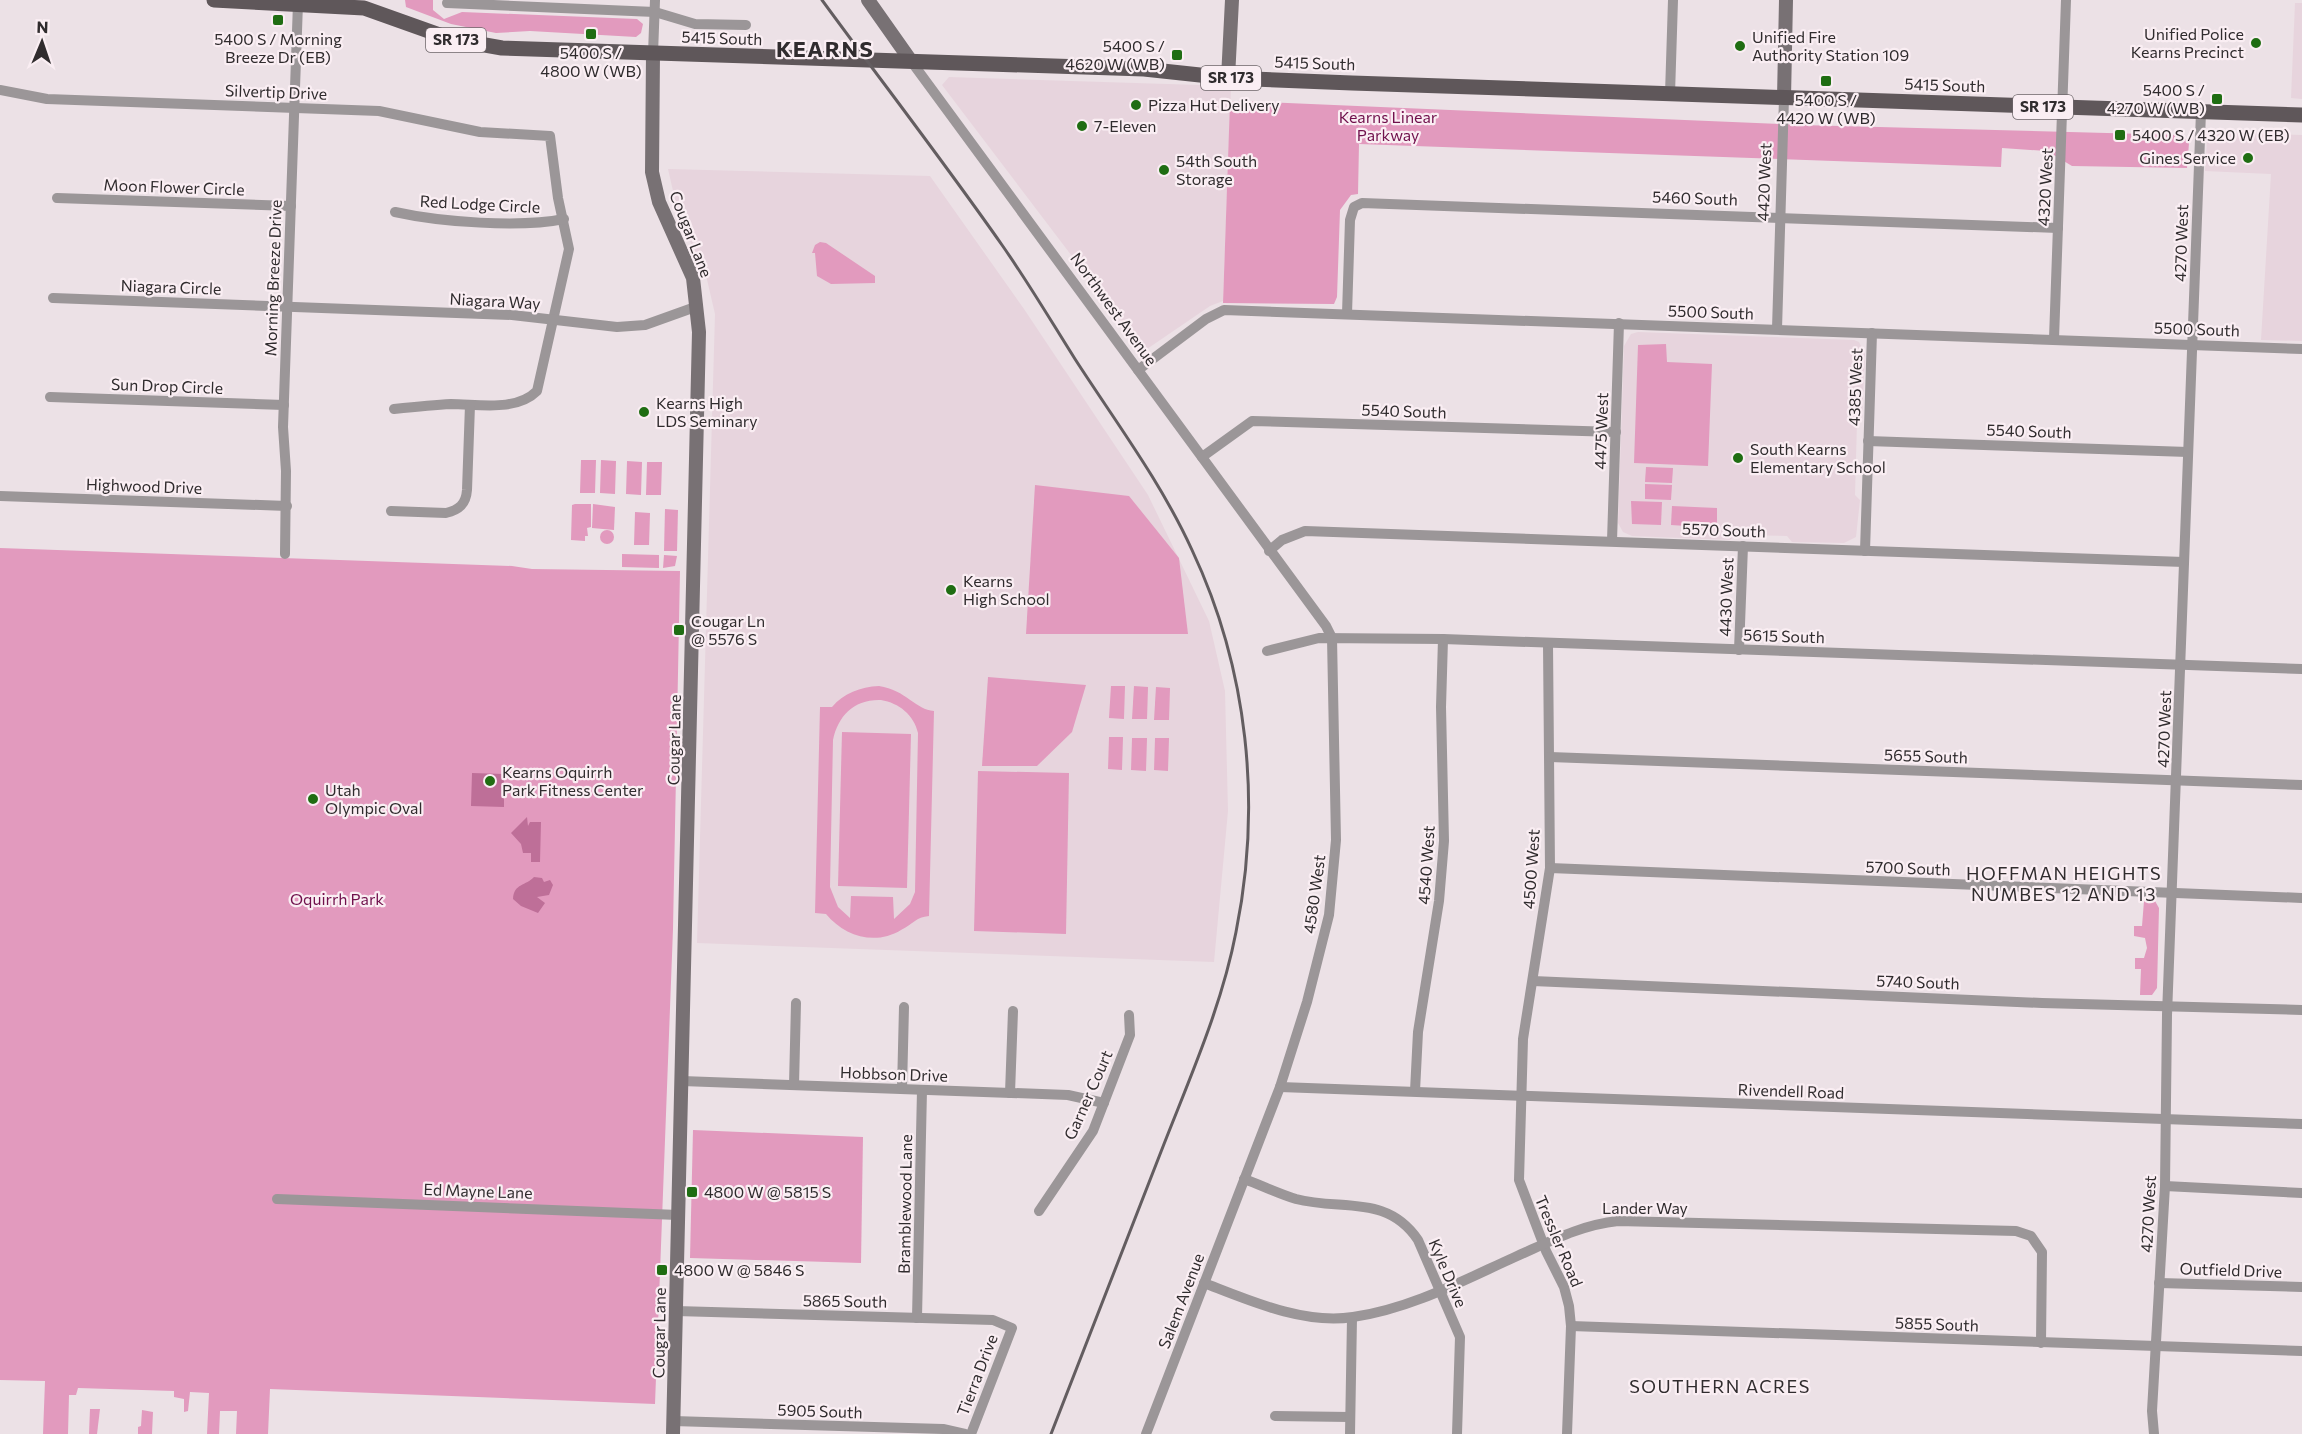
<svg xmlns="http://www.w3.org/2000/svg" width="2302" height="1434" font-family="Commissioner,sans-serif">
  <rect width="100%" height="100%" fill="#ece1e6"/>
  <g fill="#e7d4dd">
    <polygon points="2295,3 2302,3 2302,99 2291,98"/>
    <polygon points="949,77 1231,86 1223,301 1210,306 1144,351 942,85"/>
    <polygon points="2216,132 2302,135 2302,341 2261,340 2271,174 2205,171 2207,141"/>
    <polygon points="668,169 930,176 1024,309 1148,495 1209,621 1225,691 1228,811 1214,962 697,943 715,314 705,271 680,222"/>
    <polygon points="1638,332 1854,340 1859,342 1865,354 1862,419 1857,422 1855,495 1860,500 1856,537 1844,543 1792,542 1787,536 1736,535 1730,540 1632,536 1623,532 1618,523 1624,346 1631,334"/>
  </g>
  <g fill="#e29abe" fill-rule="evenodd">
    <polygon points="405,0 433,0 433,10 444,19 462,12 637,19 643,24 641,33 636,37 530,31 496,33 451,24 406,7"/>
    <polygon points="1238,101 1801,125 2182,135 2189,143 2187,168 2072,166 2047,151 2002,148 2001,167 1359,144 1358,194 1351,195 1340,210 1337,297 1334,304 1223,303 1230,102"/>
    <polygon points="820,242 826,243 875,276 875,283 831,284 817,276 815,253 812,253 815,245"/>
    <polygon points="1666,344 1667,362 1712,364 1708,466 1634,463 1638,345"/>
    <polygon points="581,460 596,460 595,493 580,493"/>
    <polygon points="601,460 616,461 615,494 600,493"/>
    <polygon points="627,461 642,462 641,495 626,494"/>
    <polygon points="647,462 662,462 661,495 646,495"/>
    <polygon points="1646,467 1673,468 1672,483 1645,482"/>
    <polygon points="1645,484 1672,485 1671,500 1645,499"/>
    <polygon points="1035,485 1129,496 1179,558 1188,634 1026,634"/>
    <polygon points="1631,501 1662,502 1661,525 1632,524"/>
    <polygon points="575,504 591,504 591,527 587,528 588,536 585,536 585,541 571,540 572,505"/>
    <polygon points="593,504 615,507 614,530 592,528"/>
    <polygon points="1672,506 1717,508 1717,528 1671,525"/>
    <polygon points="665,509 678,510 677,551 664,551"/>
    <polygon points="635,512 650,513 649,545 634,545"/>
    <circle cx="607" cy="537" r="7"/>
    <polygon points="0,548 512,566 532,569 680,571 673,929 655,1404 270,1389 268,1434 236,1434 237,1411 220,1411 219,1434 207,1434 209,1393 190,1392 188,1411 184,1412 184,1399 174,1397 174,1391 78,1388 76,1395 69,1395 68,1434 43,1434 45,1381 0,1380"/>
    <polygon points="622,554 659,555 659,568 622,567"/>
    <polygon points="664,555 677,556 675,566 663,568"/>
    <polygon points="988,677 1086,685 1072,732 1037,766 982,766"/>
    <path d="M879,686C906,690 916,710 934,711L929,916C916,917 913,924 901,930C875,946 844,936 826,914L815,913L820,707H832C844,693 860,687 879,686ZM881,700C899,703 914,715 918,733L915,892L910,904L894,919L893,897L851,896L850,918L838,907L830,887L833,740C838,716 854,699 881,700Z"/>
    <polygon points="1111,686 1125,686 1124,719 1109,718"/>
    <polygon points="1134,686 1148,687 1147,719 1132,719"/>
    <polygon points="1156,687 1170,688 1169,720 1154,720"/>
    <polygon points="842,732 911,734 907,888 838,886"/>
    <polygon points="1109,737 1123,737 1122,770 1108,769"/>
    <polygon points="1132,738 1147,738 1146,771 1131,770"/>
    <polygon points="1155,738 1169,738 1168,771 1154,770"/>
    <polygon points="978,771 1069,773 1066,934 974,931"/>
    <polygon points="2144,901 2155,901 2159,908 2157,988 2152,995 2140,995 2141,969 2135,969 2135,958 2144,958 2147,948 2145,938 2134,936 2134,926 2142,926"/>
    <polygon points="693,1130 863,1137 861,1263 690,1258"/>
    <polygon points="90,1409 100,1409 97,1434 89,1434"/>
    <polygon points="142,1410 153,1412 152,1434 138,1434 138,1427 141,1426"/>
  </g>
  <g fill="#be6f98">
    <polygon points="472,773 504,774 504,807 471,806"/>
    <polygon points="527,817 528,826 530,822 541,822 540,862 531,862 531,853 523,853 521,844 511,833"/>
    <path d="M534,877L542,878L544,882L550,880L553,885L549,895L537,897L545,903L538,913L521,906L513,899C514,883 526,886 534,877Z"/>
  </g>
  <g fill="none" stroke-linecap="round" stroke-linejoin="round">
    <g stroke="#9b9698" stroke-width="10">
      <polyline points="447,3 655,12 695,24 746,25"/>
      <polyline points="653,54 655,0"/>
      <polyline points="911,61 1326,626 1332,638 1336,840 1329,915 1307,1002 1280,1087 1146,1434"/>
      <path d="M0,90L47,99L379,111L480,132L550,136L558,198L569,249L537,391C516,412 478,404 451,404C432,405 413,407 394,409"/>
      <polyline points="1670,94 1673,0"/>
      <polyline points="57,198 291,206"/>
      <path d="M395,212C440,222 520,228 564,219"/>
      <polyline points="53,298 512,315 617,327 645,325 698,306"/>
      <polyline points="1347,314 1350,220 1354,207 1362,203 2058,228"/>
      <polyline points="1777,329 1784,98"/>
      <polyline points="2054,339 2066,0"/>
      <polyline points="1138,370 1206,319 1224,310 2302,349"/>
      <polyline points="50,397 284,405"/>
      <polyline points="1868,441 2188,452"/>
      <polyline points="1202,457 1252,421 1616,432"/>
      <polyline points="0,496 287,506"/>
      <path d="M391,511L446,513C459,510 466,504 467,490L470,405"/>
      <polyline points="1612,541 1619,323"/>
      <polyline points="1269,551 1282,540 1305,531 2184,562"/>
      <polyline points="1865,551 1872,333"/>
      <polyline points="285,554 286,471 283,427 298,3"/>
      <polyline points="1548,644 1550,868 1523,1039 1519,1180 1546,1251 1564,1287 1569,1306 1571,1326 1567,1434"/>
      <polyline points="1739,650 1743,546"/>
      <polyline points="1267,651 1319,638 1443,639 2302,669"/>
      <polyline points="1550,757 2302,785"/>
      <polyline points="1550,868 2302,898"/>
      <polyline points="1533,981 2042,1003 2302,1010"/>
      <polyline points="682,1081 1068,1095 1104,1103"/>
      <polyline points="794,1085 796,1003"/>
      <polyline points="1280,1087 2302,1124"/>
      <polyline points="902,1089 904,1007"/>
      <polyline points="1415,1091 1418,1032 1439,901 1444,841 1441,707 1443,639"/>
      <polyline points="1010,1093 1013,1011"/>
      <path d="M1244,1179C1261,1185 1279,1194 1296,1199C1342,1211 1387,1194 1418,1240L1460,1337L1457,1434"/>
      <polyline points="2165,1186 2302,1193"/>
      <polyline points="277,1199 678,1215"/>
      <polyline points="1039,1211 1093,1131 1130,1035 1129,1015"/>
      <path d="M1204,1283C1248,1300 1304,1325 1353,1317C1410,1309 1464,1280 1515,1257C1549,1242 1580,1225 1618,1221L2016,1231L2031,1236L2042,1252L2041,1343"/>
      <polyline points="2159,1283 2302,1287"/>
      <polyline points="676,1311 993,1320 1012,1328 971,1434"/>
      <polyline points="917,1318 922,1090"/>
      <polyline points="1571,1326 2302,1351"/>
      <polyline points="1275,1416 1350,1417"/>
      <polyline points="673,1421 943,1429 965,1434"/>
      <polyline points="1350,1434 1352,1318"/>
      <polyline points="2154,1434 2152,1411 2165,1186 2167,1015 2201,112"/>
    </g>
    <g stroke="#787174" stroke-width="14">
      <polyline points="868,0 911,61"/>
      <polyline points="653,54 652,172 659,202 693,278 699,332 673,1434"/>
      <polyline points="1228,78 1232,0"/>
      <polyline points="1784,98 1786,0"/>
    </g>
    <polyline stroke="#5f575a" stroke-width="15" points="214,0 364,8 451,39 502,48 1144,69 1228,78 1352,83 2302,115"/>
    <path stroke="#635d60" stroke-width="3" d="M822,0C882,82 944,162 1002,245C1028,282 1051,321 1075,359C1115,421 1161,482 1192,550C1248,669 1262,804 1236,932C1222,1005 1191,1075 1164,1144C1126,1240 1089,1337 1051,1434"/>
  </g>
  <g fill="#1f6d12" stroke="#faeef3" stroke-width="2">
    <rect x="272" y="14" width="12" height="12" rx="3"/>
    <rect x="585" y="28" width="12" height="12" rx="3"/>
    <circle cx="2256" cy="43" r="6"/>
    <circle cx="1740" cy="46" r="6"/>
    <rect x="1171" y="49" width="12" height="12" rx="3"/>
    <rect x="1820" y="75" width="12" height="12" rx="3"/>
    <rect x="2211" y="93" width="12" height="12" rx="3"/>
    <circle cx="1136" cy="105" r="6"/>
    <circle cx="1082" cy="126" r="6"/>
    <rect x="2114" y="129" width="12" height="12" rx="3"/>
    <circle cx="2248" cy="158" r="6"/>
    <circle cx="1164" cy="170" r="6"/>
    <circle cx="644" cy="412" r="6"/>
    <circle cx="1738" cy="458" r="6"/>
    <circle cx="951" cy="590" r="6"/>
    <rect x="673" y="624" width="12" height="12" rx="3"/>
    <circle cx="490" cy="781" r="6"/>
    <circle cx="313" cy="799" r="6"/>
    <rect x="686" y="1186" width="12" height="12" rx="3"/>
    <rect x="656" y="1264" width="12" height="12" rx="3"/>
  </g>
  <g text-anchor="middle" stroke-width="4.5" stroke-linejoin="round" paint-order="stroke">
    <g fill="#faeef3" stroke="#6d6669" stroke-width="1.5">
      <rect x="426" y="28" width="60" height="24" rx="4.5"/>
      <rect x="1201" y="66" width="60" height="24" rx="4.5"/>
      <rect x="2013" y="95" width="60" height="24" rx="4.5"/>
    </g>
    <g font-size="15" font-weight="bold" fill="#302c2e">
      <text x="456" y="45">SR 173</text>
      <text x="1231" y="83">SR 173</text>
      <text x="2043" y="112">SR 173</text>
    </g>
    <g font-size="16" fill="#302c2e" stroke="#faeef3" text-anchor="start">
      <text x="2244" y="40" text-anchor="end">Unified Police<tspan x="2244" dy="18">Kearns Precinct</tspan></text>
      <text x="1752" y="43">Unified Fire<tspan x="1752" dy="18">Authority Station 109</tspan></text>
      <text x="278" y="45" text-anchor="middle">5400 S / Morning<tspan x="278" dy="18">Breeze Dr (EB)</tspan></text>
      <text x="1165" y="52" text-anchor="end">5400 S /<tspan x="1165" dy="18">4620 W (WB)</tspan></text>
      <text x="591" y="59" text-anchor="middle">5400 S /<tspan x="591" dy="18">4800 W (WB)</tspan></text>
      <text x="2205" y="96" text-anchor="end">5400 S /<tspan x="2205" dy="18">4270 W (WB)</tspan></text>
      <text x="1826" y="106" text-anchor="middle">5400 S /<tspan x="1826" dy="18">4420 W (WB)</tspan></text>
      <text x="1148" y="111">Pizza Hut Delivery</text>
      <text x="1094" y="132">7-Eleven</text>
      <text x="2132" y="141">5400 S / 4320 W (EB)</text>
      <text x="2236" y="164" text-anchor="end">Gines Service</text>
      <text x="1176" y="167">54th South<tspan x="1176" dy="18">Storage</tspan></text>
      <text x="656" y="409">Kearns High<tspan x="656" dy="18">LDS Seminary</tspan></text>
      <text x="1750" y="455">South Kearns<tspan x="1750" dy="18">Elementary School</tspan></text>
      <text x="963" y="587">Kearns<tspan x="963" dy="18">High School</tspan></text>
      <text x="691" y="627">Cougar Ln<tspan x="691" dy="18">@ 5576 S</tspan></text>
      <text x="502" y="778">Kearns Oquirrh<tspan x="502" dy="18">Park Fitness Center</tspan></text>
      <text x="325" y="796">Utah<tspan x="325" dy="18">Olympic Oval</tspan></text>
      <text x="704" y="1198">4800 W @ 5815 S</text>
      <text x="674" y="1276">4800 W @ 5846 S</text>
    </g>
    <g font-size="16" fill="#302c2e" stroke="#faeef3">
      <text transform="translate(722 38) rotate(2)" y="6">5415 South</text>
      <text transform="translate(1315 63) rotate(2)" y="6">5415 South</text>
      <text transform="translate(1945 85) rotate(2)" y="6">5415 South</text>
      <text transform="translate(276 92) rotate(2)" y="6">Silvertip Drive</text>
      <text transform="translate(1764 182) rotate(-88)" y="6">4420 West</text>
      <text transform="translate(174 187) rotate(2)" y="6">Moon Flower Circle</text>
      <text transform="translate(2045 187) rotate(-87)" y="6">4320 West</text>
      <text transform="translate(1695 198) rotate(2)" y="6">5460 South</text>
      <text transform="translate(480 204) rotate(3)" y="6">Red Lodge Circle</text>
      <text transform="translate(691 234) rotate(69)" y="6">Cougar Lane</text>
      <text transform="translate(2181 243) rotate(-88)" y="6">4270 West</text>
      <text transform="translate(273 278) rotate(-88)" y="6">Morning Breeze Drive</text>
      <text transform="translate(171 287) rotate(2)" y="6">Niagara Circle</text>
      <text transform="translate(495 301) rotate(3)" y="6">Niagara Way</text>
      <text transform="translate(1114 309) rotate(54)" y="6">Northwest Avenue</text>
      <text transform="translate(1711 312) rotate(2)" y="6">5500 South</text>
      <text transform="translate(2197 329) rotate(2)" y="6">5500 South</text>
      <text transform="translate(167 386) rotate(2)" y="6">Sun Drop Circle</text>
      <text transform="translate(1855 387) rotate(-88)" y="6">4385 West</text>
      <text transform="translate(1404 411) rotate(2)" y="6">5540 South</text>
      <text transform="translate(1601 431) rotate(-88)" y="6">4475 West</text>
      <text transform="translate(2029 431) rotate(2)" y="6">5540 South</text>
      <text transform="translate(144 486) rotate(2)" y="6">Highwood Drive</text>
      <text transform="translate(1724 530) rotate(2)" y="6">5570 South</text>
      <text transform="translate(1726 597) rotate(-88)" y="6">4430 West</text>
      <text transform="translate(1784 636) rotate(2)" y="6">5615 South</text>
      <text transform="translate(2164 729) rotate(-88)" y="6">4270 West</text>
      <text transform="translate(674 740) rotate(-89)" y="6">Cougar Lane</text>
      <text transform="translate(1926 756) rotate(2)" y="6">5655 South</text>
      <text transform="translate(1426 865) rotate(-86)" y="6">4540 West</text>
      <text transform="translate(1908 868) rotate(2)" y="6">5700 South</text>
      <text transform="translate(1531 869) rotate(-86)" y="6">4500 West</text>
      <text transform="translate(1314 894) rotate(-82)" y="6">4580 West</text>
      <text transform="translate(1918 982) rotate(2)" y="6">5740 South</text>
      <text transform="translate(894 1074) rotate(2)" y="6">Hobbson Drive</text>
      <text transform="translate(1791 1091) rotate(2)" y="6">Rivendell Road</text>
      <text transform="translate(1088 1095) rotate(-66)" y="6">Garner Court</text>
      <text transform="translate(478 1191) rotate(2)" y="6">Ed Mayne Lane</text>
      <text transform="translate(905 1204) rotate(-89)" y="6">Bramblewood Lane</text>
      <text x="1645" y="1214">Lander Way</text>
      <text transform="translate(2148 1214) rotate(-87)" y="6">4270 West</text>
      <text transform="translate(1559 1241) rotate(67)" y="6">Tressler Road</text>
      <text transform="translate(2231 1270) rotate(2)" y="6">Outfield Drive</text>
      <text transform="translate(1448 1273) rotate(67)" y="6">Kyle Drive</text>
      <text transform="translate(845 1301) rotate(1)" y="6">5865 South</text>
      <text transform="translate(1181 1301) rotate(-69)" y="6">Salem Avenue</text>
      <text transform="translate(1937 1324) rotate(2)" y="6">5855 South</text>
      <text transform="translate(659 1333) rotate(-89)" y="6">Cougar Lane</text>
      <text transform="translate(977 1375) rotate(-69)" y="6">Tierra Drive</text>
      <text transform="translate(820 1411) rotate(2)" y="6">5905 South</text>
    </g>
    <g font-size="16" fill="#70104c" stroke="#faeef3">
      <text x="1388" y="123">Kearns Linear<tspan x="1388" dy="18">Parkway</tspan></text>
      <text x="337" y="905">Oquirrh Park</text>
    </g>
    <g font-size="18" letter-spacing="1.5" fill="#302c2e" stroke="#faeef3">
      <text x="2064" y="880">HOFFMAN HEIGHTS<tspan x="2064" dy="21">NUMBES 12 AND 13</tspan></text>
      <text x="1720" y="1393">SOUTHERN ACRES</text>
    </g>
    <g font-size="22" font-weight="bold" letter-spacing="1.5" fill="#302c2e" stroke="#faeef3">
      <text x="825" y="57">KEARNS</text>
    </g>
  </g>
  <g transform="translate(42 42) rotate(2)" stroke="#faeef3" stroke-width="4.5" paint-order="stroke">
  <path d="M0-4.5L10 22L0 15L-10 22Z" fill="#302c2e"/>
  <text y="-9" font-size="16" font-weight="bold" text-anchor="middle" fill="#302c2e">N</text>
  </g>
</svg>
